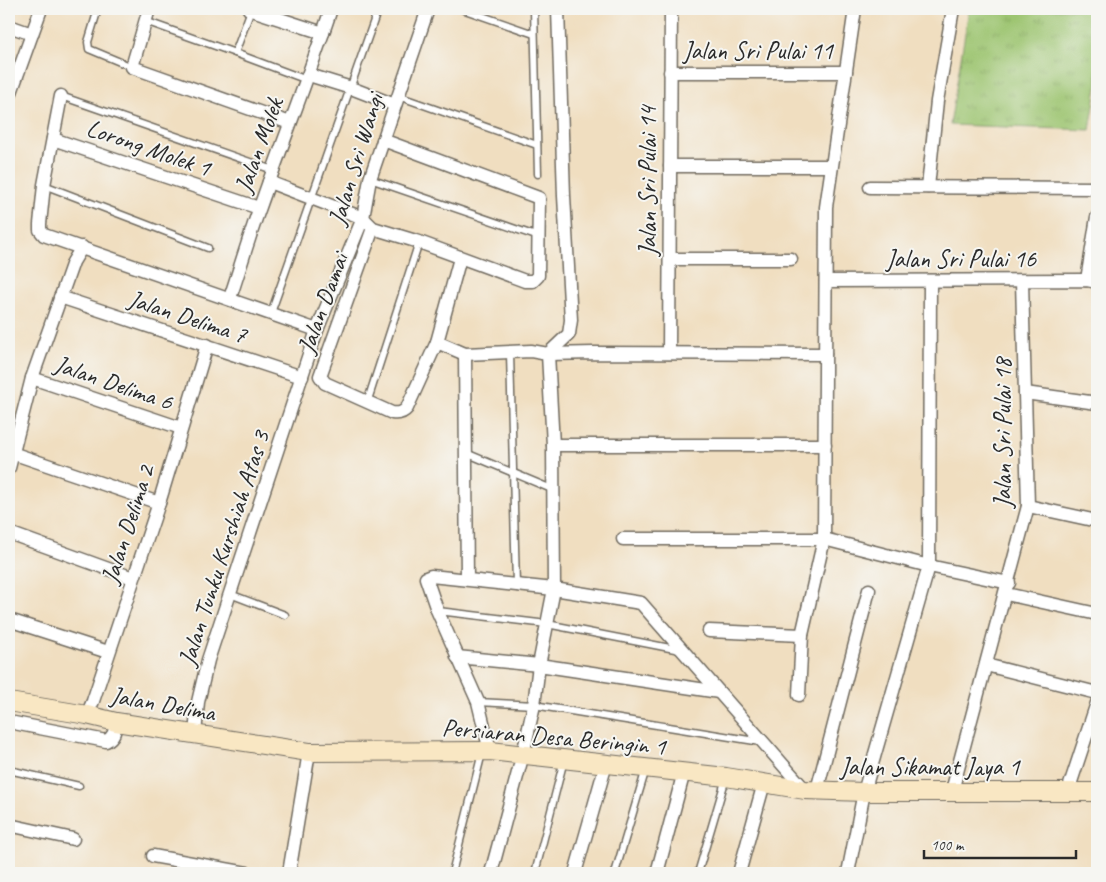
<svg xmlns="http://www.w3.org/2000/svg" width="1106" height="882" font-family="Caveat,sans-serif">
  <defs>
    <pattern id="grass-tufts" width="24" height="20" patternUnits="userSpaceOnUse" patternTransform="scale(1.25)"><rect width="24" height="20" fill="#9dc571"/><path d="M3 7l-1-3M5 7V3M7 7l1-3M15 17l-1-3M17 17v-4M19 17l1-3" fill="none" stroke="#87a962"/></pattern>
  </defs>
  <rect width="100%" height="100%" fill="#f6f6f2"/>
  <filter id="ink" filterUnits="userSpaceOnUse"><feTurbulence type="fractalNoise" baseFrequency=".02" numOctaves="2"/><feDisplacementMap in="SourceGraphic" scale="10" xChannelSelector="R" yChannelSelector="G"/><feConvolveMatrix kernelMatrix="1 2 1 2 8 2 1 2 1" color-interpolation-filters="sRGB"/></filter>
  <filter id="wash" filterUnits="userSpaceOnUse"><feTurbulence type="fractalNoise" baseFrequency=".0096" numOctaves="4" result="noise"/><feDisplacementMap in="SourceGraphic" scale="20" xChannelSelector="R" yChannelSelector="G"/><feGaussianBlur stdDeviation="1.12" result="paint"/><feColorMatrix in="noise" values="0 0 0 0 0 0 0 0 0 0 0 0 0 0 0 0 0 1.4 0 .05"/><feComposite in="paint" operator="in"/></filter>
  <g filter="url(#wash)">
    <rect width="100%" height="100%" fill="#f0dec0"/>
    <polygon fill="url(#grass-tufts)" stroke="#64784e" points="969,9 1097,9 1097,87 1090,130 950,125"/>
  </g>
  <g filter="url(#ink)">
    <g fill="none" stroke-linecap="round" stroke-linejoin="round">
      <g stroke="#706a5f" stroke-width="9">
        <g id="service">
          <polyline points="98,9 88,42 89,49 132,67"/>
          <polyline points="462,9 534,34"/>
          <polyline points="534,9 538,174"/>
          <polyline points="145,21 235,53 251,10"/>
          <polyline points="235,53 307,80"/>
          <polyline points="61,96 273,170"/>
          <polyline points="398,96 537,145"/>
          <polyline points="370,179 539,237"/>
          <polyline points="44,185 208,248"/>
          <polyline points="271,313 378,9"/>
          <polyline points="510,353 516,585"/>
          <polyline points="367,403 419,242"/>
          <polyline points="466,453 554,490"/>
          <polyline points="230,594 285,615"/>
          <polyline points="438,611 547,624 680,650"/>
          <polyline points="478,702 534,705 761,742"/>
          <polyline points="9,770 79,786"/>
          <polyline points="452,873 482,753"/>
          <polyline points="535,873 564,760"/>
          <polyline points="615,873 646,769"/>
          <polyline points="698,873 726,778"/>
        </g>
      </g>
      <g stroke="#706a5f" stroke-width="15">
        <g id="minor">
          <polyline points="149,9 132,67 290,123"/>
          <polyline points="249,9 323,33"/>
          <polyline points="9,26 32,34"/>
          <polyline points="670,72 846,72"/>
          <polyline points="309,75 351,88 395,105"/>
          <polyline points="61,96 44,185 40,224 40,230 44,235 317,330"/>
          <polyline points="9,98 41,9"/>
          <polyline points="53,139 259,208"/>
          <polyline points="670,166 831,166"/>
          <polyline points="269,182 363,218 373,228 419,242 525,281 533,281 538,276 539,198 383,140"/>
          <polyline points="870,187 1097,188"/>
          <polyline points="928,187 937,101 953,9"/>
          <path d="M373,228L320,376L325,383L392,413C399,414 403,413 407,408L437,342L460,258"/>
          <polyline points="670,259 791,259"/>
          <polyline points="1087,280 1097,217"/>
          <polyline points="826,281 1087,280 1097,282"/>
          <polyline points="60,297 302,377"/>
          <path d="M230,298C240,268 249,237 260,207C283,141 309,76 331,9"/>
          <polyline points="437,342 465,354 531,351 548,354 594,353 825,354"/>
          <polyline points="669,353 671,9"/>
          <polyline points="465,354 467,579"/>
          <polyline points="32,378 181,428"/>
          <polyline points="1025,393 1097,403"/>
          <polyline points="553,445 825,445"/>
          <polyline points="12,453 159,503"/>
          <polyline points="9,468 32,378 73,262 82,247"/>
          <polyline points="1028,506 1097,521"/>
          <polyline points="9,533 133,578"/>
          <polyline points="623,539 824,539 929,566 1009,583"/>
          <polyline points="1006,594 1097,614"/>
          <polyline points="9,620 108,652"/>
          <polyline points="709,631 802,635"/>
          <polyline points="457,657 539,665 719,692"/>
          <polyline points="986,665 1097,693"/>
          <polyline points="799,695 802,635 824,539 826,207 855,9"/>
          <polyline points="87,715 93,701 159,503 207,345"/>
          <path d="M9,722L106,741C114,737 115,731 116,722"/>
          <polyline points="195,734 198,702 208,660 317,330 363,218 370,179 428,9"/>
          <polyline points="490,751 478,702 437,610 426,578 431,576 554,589 641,603 805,790"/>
          <polyline points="817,790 869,590"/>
          <polyline points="952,791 1028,506 1022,281"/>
          <polyline points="1068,791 1097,703"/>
          <polyline points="9,825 73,839"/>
          <polyline points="153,856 247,873"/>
          <polyline points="289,873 309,752"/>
          <polyline points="491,873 523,754 534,705 539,665 554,589 553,445 548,354 569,334 571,320 564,196 558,9"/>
          <polyline points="575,873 606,764"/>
          <polyline points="657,873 684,772"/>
          <polyline points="739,873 764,783"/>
          <polyline points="848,873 864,792 929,566 930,281"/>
        </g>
      </g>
      <g stroke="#706a5f" stroke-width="20">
        <polyline id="secondary" points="9,702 87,715 116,722 309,752 490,751 726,777 805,790 864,792 1097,792"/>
      </g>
      <use href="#service" stroke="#fff" stroke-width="6"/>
      <use href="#minor" stroke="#fff" stroke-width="12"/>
      <use href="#secondary" stroke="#f9e7c3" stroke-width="18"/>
    </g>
  </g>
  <g text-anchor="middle" stroke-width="4" stroke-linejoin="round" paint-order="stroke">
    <g font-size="25" fill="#2b2b2b" stroke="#f6f6f2">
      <text x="758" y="59">Jalan Sri Pulai 11</text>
      <text transform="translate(258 145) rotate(-70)" y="9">Jalan Molek</text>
      <text transform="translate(149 147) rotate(19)" y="9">Lorong Molek 1</text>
      <text transform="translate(355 159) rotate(-73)" y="9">Jalan Sri Wangi</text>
      <text transform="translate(647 181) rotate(-90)" y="9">Jalan Sri Pulai 14</text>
      <text x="961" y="267">Jalan Sri Pulai 16</text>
      <text transform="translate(322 303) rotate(-70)" y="9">Jalan Damai</text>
      <text transform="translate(188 316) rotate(18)" y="9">Jalan Delima 7</text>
      <text transform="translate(114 382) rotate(19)" y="9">Jalan Delima 6</text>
      <text transform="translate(1002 433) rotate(-90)" y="9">Jalan Sri Pulai 18</text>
      <text transform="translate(127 524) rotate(-72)" y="9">Jalan Delima 2</text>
      <text transform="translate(223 548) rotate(-72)" y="9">Jalan Tunku Kurshiah Atas 3</text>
      <text transform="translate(163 703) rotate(10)" y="9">Jalan Delima</text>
      <text transform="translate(554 736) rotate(5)" y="9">Persiaran Desa Beringin 1</text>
      <text x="930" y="775">Jalan Sikamat Jaya 1</text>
    </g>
  </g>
  <rect width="1106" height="882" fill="none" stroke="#f6f6f2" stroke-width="30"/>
  <path d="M924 850v8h152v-8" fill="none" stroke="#2b2b2b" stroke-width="2.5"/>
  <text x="931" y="850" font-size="15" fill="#2b2b2b" stroke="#f6f6f2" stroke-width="4" paint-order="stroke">100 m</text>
</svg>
